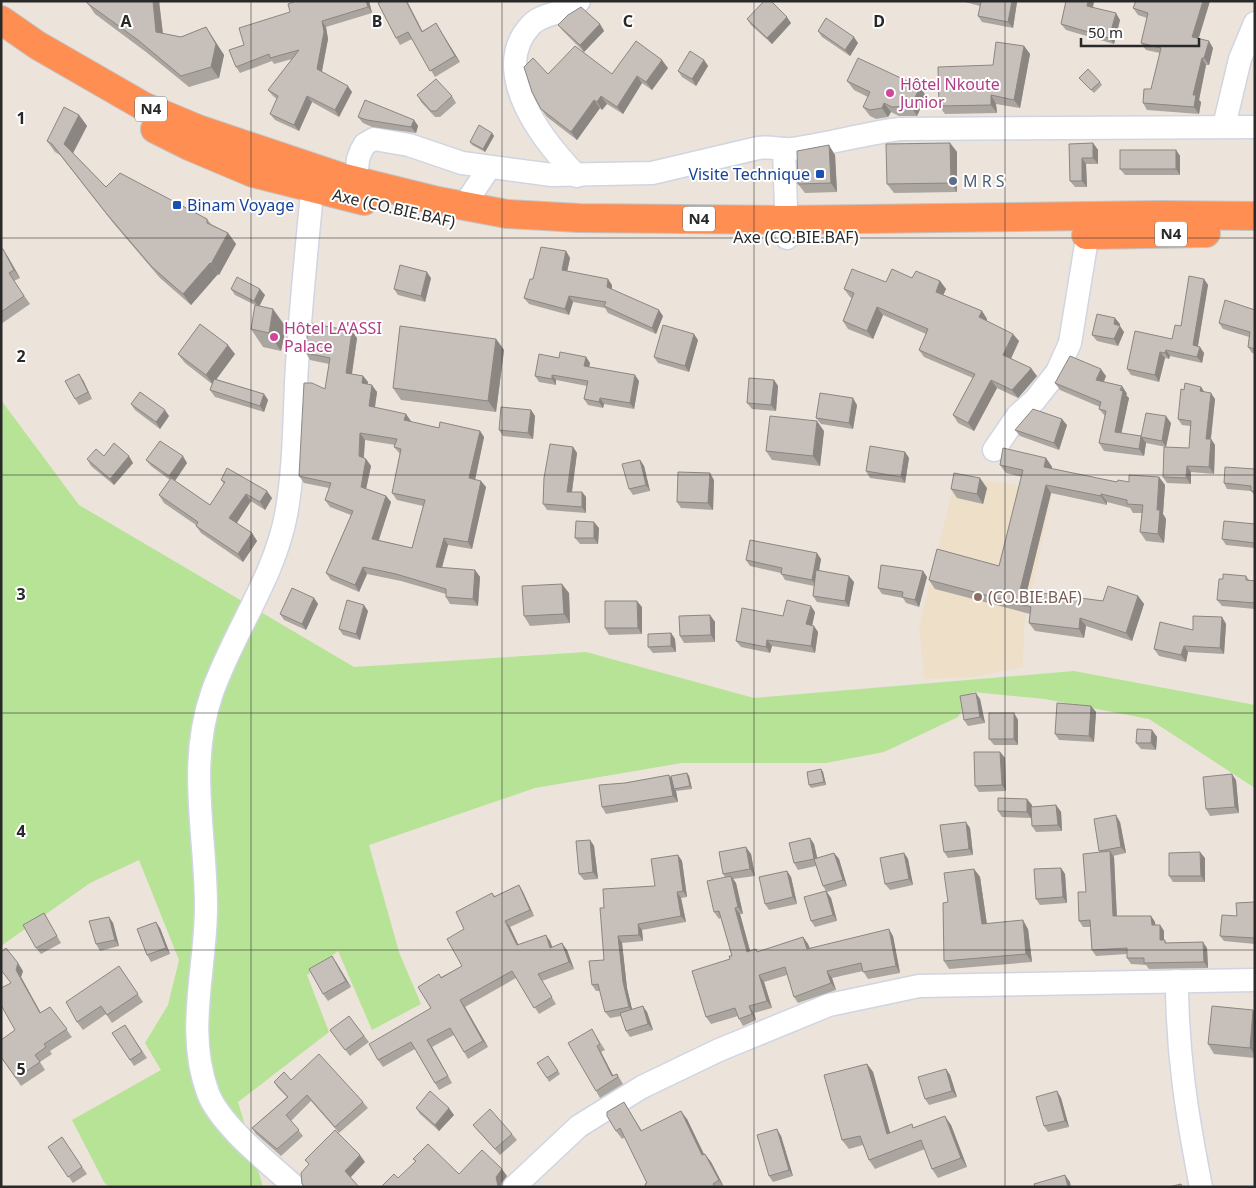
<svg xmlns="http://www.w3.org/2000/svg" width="1256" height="1188" font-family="'Noto Sans',sans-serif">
  <rect width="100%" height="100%" fill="#ece3db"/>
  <polygon fill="#eedfc9" points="956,476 1053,491 1024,626 1023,667 975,677 924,679 919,627"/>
  <polygon fill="#b7e396" points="1,400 79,505 354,667 586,652 754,698 1074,671 1255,705 1255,788 1149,719 1045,699 973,692 958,717 884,752 826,763 682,763 535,788 369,845 399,952 421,1004 372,1030 338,951 307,975 329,1032 238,1102 263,1187 109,1187 104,1182 72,1120 161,1070 145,1043 168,1005 179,960 139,860 90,883 1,946"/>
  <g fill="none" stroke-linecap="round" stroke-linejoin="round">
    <g stroke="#d0d5e2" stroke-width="25">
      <g id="minor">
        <polyline points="1224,126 1240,59 1255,23"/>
        <polyline points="784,149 787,238"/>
        <path d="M577,176C544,142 487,71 531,25C543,12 567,14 579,1"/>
        <path d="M356,181L358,159L361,151L365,144L374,139L409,145L462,163L552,175L652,173L758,148C772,146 780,150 792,149C828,144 863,134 899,129L1255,127"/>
        <polyline points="463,207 489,168"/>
        <polyline points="994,450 1018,415 1035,400 1057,372 1070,343 1090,220"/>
        <path d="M1177,981C1177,1053 1187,1116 1201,1187"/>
        <path d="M295,1187C269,1163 220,1125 208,1093C185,1032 206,969 206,907C206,833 187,765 212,693C233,633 274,578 286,515C295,466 294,414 297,365C301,300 308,236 314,172"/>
        <polyline points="514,1187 579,1126 642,1087 719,1050 829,1005 919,986 1255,980"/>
      </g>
    </g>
    <g stroke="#c3c3c3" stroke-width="30">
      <g id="highway">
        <polyline points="1,20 37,45 143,106 198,129 341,177 438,201 507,214 579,218 786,220 1160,215 1255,216"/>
        <polyline points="155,129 189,146 253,173 364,201"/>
        <polyline points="1086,235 1206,233"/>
      </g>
    </g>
    <use href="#minor" stroke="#fff" stroke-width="22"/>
    <use href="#highway" stroke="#ff8e52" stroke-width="28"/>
  </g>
  <g fill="#aba5a0" fill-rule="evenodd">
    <polygon points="86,1 159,1 163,34 181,37 206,27 224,55 219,78 189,87 146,52 95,14"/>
    <polygon points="369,1 372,13 326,27 328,39 322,72 352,92 339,117 312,102 299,131 275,120 270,114 277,99 273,96 268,90 292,59 274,64 272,61 240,73 236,67 229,50"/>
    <polygon points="961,1 1017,1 1017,2 1013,28 982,22 978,16 980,6"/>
    <polygon points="1066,1 1094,1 1093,7 1120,20 1114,44 1066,30 1061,24"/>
    <polygon points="1210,1 1198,39 1213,48 1209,65 1206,65 1199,100 1201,102 1199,114 1147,110 1143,103 1151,89 1160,53 1146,50 1141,43 1147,18 1138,15 1133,8"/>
    <polygon points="378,3 422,31 436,23 460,62 435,77 412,39 400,45 396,38"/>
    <polygon points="747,19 791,23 772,44 751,25"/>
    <polygon points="600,24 604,31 584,52 563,31 558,25"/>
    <polygon points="818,31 858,43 850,56 822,37"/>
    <polygon points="1024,46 1030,54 1020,108 996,104 997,113 945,114 939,106 993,65"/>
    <polygon points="704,60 708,66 696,86 682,77 678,71"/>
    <polygon points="668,68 652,90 642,83 623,114 607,104 602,110 600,108 577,140 547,117 541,109 548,74 612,74"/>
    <polygon points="1079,78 1100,82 1102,85 1094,93"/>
    <polygon points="847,81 920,87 926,96 917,116 899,116 891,112 888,117 876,119 870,116 863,107 868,97 854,90"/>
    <polygon points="417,95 452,96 456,103 440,117 435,117 421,102"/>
    <polygon points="79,115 87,126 73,153 106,187 207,219 211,224 228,233 236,244 219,275 218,274 191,305 160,278 114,224 60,155 55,152 47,141"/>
    <polygon points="358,117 414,120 418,126 416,133 372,127 363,123"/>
    <polygon points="492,133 494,136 485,152 472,145 470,142"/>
    <polygon points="950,143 957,152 957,192 894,193 887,184"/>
    <polygon points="1093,143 1098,150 1098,164 1086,164 1087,187 1075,187 1070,181 1069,144"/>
    <polygon points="1176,150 1180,156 1180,175 1125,175 1120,169"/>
    <polygon points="835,155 837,192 805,193 798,184"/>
    <polygon points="1,249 8,257 20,278 14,281 30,304 1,324"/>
    <polygon points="566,251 570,258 567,271 612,285 612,289 663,316 656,334 608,313 605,308 573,302 569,315 529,304 524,298 533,279"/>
    <polygon points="431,278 425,302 398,295 394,289"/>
    <polygon points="912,278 940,281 946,289 943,295 982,311 987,319 987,321 1019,341 1011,358 1037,376 1018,398 997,388 974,431 958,423 953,415 973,378 924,357 919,350 926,334 883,315 873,339 848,329 843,321 852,298 850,297 844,289 886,282"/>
    <polygon points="1204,279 1208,285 1198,346 1204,353 1202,363 1170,356 1169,359 1165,358 1159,382 1131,375 1127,369 1172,339 1181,326"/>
    <polygon points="231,289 265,295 259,306 286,327 281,351 263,347 251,329 255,305 235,295"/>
    <polygon points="1255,310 1255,354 1252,353 1248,347 1249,337 1223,329 1219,323"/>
    <polygon points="1120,324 1119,326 1124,332 1118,346 1097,341 1092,335"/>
    <path d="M357,338L352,374L363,376L368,382L367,384L377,392L375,407L411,422L439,428L480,431L484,437L475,479L486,487L472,549L448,545L442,568L475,570L480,577L478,606L450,604L446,597V594L401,581L367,574L359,592L331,580L326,573L351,515L330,507L325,500L329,488L304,483L299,476L325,389L329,364L310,360L306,353ZM365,440L395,445L394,447L400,454L392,493L397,500L423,506L412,548L378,540L391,502L386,496L366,489L371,466L366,459L364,458Z"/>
    <polygon points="496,339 504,350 496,412 401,400 393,388"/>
    <polygon points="698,340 689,372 658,363 654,357"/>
    <polygon points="178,354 235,354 216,379 264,394 268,400 264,412 215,397 210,390 212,384 185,363"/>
    <polygon points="586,357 590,363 589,367 639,381 634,409 604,404 603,408 588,405 584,399 587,386 556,380 556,385 539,382 535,376 559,358"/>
    <polygon points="1106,376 1104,382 1122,386 1127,394 1126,395 1129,398 1121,433 1141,437 1171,423 1166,447 1146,443 1144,456 1104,451 1099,443 1105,416 1099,409 1100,407 1060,390 1055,383"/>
    <polygon points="83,380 92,399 79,405 75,399"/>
    <polygon points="774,380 778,386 776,411 752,409 747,403"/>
    <polygon points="1201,387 1204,392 1215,399 1211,439 1215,445 1214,474 1191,472 1191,484 1167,483 1163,477 1189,448 1190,426 1182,425 1178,419 1184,390"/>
    <polygon points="131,404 169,416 160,429 135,410"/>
    <polygon points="857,405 853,429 821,424 816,418"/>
    <polygon points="531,410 535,416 533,439 503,436 499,430"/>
    <polygon points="1067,425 1059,450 1020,436 1015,430"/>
    <polygon points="824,431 820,466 772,460 766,451"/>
    <polygon points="573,447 577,453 572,492 582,492 586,497 586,513 547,510 543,504"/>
    <polygon points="905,452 909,458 905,483 870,478 866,471"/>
    <polygon points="1046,458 1052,467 1052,469 1117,482 1129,482 1159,477 1165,485 1163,514 1166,519 1164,543 1146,541 1140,532 1142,513 1133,513 1130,508 1107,502 1107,505 1051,493 1027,591 1103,601 1138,596 1144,604 1132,641 1086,626 1084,638 1035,631 1029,623 1030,614 935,589 929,580 999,566 1022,477 1006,473 1000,465"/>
    <polygon points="87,459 133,463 114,485 91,466"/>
    <polygon points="146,460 187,463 175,481 210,505 224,484 221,480 272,498 265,510 251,501 236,523 252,533 257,541 243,562 201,533 196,526 196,525 164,503 159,495 170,480 151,466"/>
    <polygon points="640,460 644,466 650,491 633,495 629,489"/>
    <polygon points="1255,469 1255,496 1251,491 1227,489 1224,483"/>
    <polygon points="714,480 713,510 681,508 677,502"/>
    <polygon points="987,488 983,504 957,498 951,489"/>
    <polygon points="1255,524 1255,548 1226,545 1222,539"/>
    <polygon points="599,528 598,544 580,544 575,538"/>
    <polygon points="821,559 819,571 854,582 849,607 817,602 813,596 814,586 785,580 781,573 750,566 746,560"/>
    <polygon points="923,571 927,577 919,607 906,603 903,598 882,594 878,588"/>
    <polygon points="1246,576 1249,580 1255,581 1255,609 1222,606 1217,600 1223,579"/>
    <polygon points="569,593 570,623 530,626 524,616"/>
    <polygon points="314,598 318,604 306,630 284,620 280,614"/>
    <polygon points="642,607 642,634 609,635 605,628"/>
    <polygon points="368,611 360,640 343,635 339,629"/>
    <polygon points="815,612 812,625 818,632 815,653 772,646 770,653 741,647 736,641 783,616"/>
    <polygon points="710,615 715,622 715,642 684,643 680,636"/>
    <polygon points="1222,617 1226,624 1224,654 1188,652 1186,662 1159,656 1154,649 1193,630"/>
    <polygon points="671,633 675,639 676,652 653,653 648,647"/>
    <polygon points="980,699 985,723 968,726 964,720"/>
    <polygon points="1091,706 1096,712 1094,742 1059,740 1055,734"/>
    <polygon points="1014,713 1018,720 1018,745 994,745 989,739"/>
    <polygon points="1152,730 1157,737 1156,750 1141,749 1136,743"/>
    <polygon points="1000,752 1005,758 1006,791 979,792 975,786"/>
    <polygon points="821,769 823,772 826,785 811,788 809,785"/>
    <polygon points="687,773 689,776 692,789 676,791 678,802 606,814 602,807 625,783 669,775 672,779"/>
    <polygon points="1236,780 1239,813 1210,816 1206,809"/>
    <polygon points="1032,805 1031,807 1056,805 1061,812 1062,831 1036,832 1032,826 1031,812 1031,818 1002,817 998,811"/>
    <polygon points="1120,822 1126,853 1113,856 1114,857 1117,916 1151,916 1155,922 1155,925 1160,925 1164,931 1164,940 1167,943 1207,948 1208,968 1149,969 1146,965 1131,964 1127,958 1127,954 1096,956 1092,950 1090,927 1083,927 1079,921 1086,892 1100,852 1099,851"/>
    <polygon points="970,828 973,855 948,858 944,852"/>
    <polygon points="810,838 814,844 817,858 834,853 839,859 847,886 827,892 831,898 837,921 815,927 811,921 826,891 823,886 816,866 798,870 794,863"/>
    <polygon points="590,840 594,846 598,879 584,880 579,874"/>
    <polygon points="904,853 908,859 913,885 890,890 885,884"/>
    <polygon points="751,854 755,876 733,879 736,883 743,914 740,914 750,951 756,949 758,952 803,937 808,944 810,948 893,936 900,973 868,979 863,971 832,978 836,990 798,1003 794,997 787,975 764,982 772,1008 754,1013 756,1020 743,1026 739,1019 738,1016 711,1024 706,1017 732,956 721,918 719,919 714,912 725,877 723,874"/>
    <polygon points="678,855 682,861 687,897 681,898 686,922 642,930 643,941 622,943 627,988 632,1010 647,1012 653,1030 630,1037 626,1031 621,1016 610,1018 605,1012 600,991 596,991 592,985 604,960 604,908 655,886"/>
    <polygon points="1205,858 1205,882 1173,882 1169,876"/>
    <polygon points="1061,868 1065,874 1067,903 1040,905 1036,899"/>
    <polygon points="974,869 980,877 987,924 1028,929 1032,962 949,969 944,961 948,902"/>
    <polygon points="787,871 791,877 797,904 769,910 765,904"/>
    <polygon points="519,885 523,892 534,916 510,927 518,945 550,941 552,947 567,950 574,969 542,981 556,1004 539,1014 516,978 465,1007 488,1047 468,1059 454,1035 432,1047 452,1083 439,1090 415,1049 383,1067 378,1060 431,1008 441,977 462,966 464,929 492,893 495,896"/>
    <polygon points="1255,902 1255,944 1224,941 1220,936 1237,916"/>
    <polygon points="44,913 61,943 41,954 36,948"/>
    <polygon points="109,917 113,923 119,946 100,951 96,944"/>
    <polygon points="160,928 170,954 151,962 147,955"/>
    <polygon points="336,962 351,987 328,1001 323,994"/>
    <polygon points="119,966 143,1002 112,1023 106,1014 83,1030 77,1022"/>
    <polygon points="23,971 21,977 41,1013 50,1007 72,1037 50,1051 52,1054 40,1062 45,1070 21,1086 1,1057 15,1030 11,983"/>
    <polygon points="1255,1013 1255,1058 1214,1054 1208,1044"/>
    <polygon points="349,1016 369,1042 350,1056 330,1030"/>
    <polygon points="125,1025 147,1058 134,1066 112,1033"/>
    <polygon points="596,1036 605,1050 601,1052 613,1076 617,1074 623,1084 600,1098 596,1091"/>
    <polygon points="548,1056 560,1074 549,1082 547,1078"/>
    <polygon points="867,1064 873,1072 890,1133 914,1127 951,1125 967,1167 938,1178 932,1169 925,1149 875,1169 869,1160 863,1145 849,1149 842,1140"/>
    <polygon points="946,1069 950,1075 957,1097 929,1105 925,1099"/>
    <polygon points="291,1080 363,1102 368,1108 339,1133 311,1101 291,1121 303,1136 281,1156 256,1134 252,1128 287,1097 278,1088 274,1082"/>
    <polygon points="1057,1091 1061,1098 1069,1127 1048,1132 1044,1126"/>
    <polygon points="624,1102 642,1131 687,1119 704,1154 711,1162 724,1187 646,1187 647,1183 625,1137 622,1139 616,1131"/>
    <polygon points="416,1108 454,1115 439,1131 420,1114"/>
    <polygon points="473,1125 512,1134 517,1140 500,1155 478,1131"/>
    <polygon points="781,1136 793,1176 773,1182 769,1176"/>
    <polygon points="62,1137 87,1174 73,1183 48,1147"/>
  </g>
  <g fill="#8b8682">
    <polygon points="153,1 159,1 164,44 156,32"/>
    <polygon points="366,1 369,1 372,13 368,7"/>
    <polygon points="406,1 407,1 426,38 422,32"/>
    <polygon points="1012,1 1017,1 1017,2 1013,28 1008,22"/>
    <polygon points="1088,1 1094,1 1092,12 1087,6"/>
    <polygon points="1203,1 1210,1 1197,44 1192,37"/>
    <polygon points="1116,13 1120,20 1114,44 1109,38"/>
    <polygon points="787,17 791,23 772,44 767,38"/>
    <polygon points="322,21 326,27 328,39 321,75 317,69"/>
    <polygon points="436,23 440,30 460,62 455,56"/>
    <polygon points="600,24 604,31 584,52 580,45"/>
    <polygon points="206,27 224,55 219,78 211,67"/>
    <polygon points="854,37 858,43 850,56 845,50"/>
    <polygon points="1209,41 1213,48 1209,65 1204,58"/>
    <polygon points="1024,46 1030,54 1020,108 1014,100"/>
    <polygon points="1202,58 1206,65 1199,100 1201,102 1199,114 1194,107 1193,95"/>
    <polygon points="662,60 668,68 652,90 646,82"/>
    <polygon points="704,60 708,66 696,86 692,79"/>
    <polygon points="637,76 642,83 623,114 617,107"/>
    <polygon points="348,86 352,92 339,117 335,110"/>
    <polygon points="920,87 926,96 917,116 911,106"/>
    <polygon points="991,95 996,104 997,113 991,105"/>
    <polygon points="307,96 312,102 299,131 294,125"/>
    <polygon points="601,96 607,104 602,110 597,102"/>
    <polygon points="594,100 600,108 577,140 571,132"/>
    <polygon points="884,103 891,112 888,117 882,108"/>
    <polygon points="79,115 87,126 72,155 64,144"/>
    <polygon points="414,120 418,126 416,133 411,127"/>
    <polygon points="492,133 494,136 485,152 483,149"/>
    <polygon points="950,143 957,152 957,192 951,183"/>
    <polygon points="1093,143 1098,150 1098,164 1093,158"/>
    <polygon points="829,145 835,155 837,192 831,183"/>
    <polygon points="1176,150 1180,156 1180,175 1176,169"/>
    <polygon points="1082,158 1086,164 1087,187 1082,181"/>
    <polygon points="228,233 236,244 219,275 211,264"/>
    <polygon points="3,249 8,257 20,278 14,270"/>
    <polygon points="566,251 570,258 566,277 562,270"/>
    <polygon points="210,263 218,274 191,305 183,294"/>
    <polygon points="427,272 431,278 425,302 421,296"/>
    <polygon points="608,279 612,285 611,293 607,287"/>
    <polygon points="1204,279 1208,285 1197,351 1193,345"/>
    <polygon points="940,281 946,289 941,300 936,292"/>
    <polygon points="260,289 265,295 259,307 254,301"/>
    <polygon points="569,296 573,302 569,315 565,309"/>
    <polygon points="877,307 883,315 873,339 867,331"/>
    <polygon points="273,309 286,327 281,351 269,333"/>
    <polygon points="659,310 663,316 656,334 652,328"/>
    <polygon points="982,311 987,319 985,325 979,317"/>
    <polygon points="1115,318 1120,324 1119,328 1120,326 1124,332 1118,346 1114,339 1114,324"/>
    <polygon points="352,331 357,338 351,379 346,373"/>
    <polygon points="694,334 698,340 689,372 685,366"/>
    <polygon points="1013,334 1019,341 1009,363 1003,355"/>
    <polygon points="496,339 504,350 496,412 488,401"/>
    <polygon points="228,345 235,354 213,384 206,375"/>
    <polygon points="1200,347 1204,353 1202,363 1197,357"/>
    <polygon points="1166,350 1170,356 1169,359 1165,353"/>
    <polygon points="1160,352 1165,358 1159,382 1155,375"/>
    <polygon points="586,357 590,363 588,372 584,366"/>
    <polygon points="1031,368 1037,376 1018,398 1012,390"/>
    <polygon points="1101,369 1106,376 1101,387 1096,380"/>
    <polygon points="79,374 83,380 92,399 88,392"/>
    <polygon points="552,375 556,380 556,385 552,379"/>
    <polygon points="635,375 639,381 634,409 630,403"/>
    <polygon points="363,376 368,382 366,390 362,383"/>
    <polygon points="774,380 778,386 776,411 771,405"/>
    <polygon points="991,380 997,388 974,431 968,423"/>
    <polygon points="372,385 377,392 374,413 369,406"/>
    <polygon points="1122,386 1127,394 1126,395 1129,398 1120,440 1115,432"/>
    <polygon points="1201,387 1205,393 1200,391"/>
    <polygon points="1211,393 1215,399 1210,445 1206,439"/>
    <polygon points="264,394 268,400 264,412 260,406"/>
    <polygon points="600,398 604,404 603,408 599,402"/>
    <polygon points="853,398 857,405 853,429 849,423"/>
    <polygon points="165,410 169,416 160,429 156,422"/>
    <polygon points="531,410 535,416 533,439 528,433"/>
    <polygon points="406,414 411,421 409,427 404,420"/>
    <polygon points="1166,416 1171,423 1166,447 1162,441"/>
    <polygon points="1062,419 1067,425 1059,450 1054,443"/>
    <polygon points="817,421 824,431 820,466 813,456"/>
    <polygon points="480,431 484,437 474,485 469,478"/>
    <polygon points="360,433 365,440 363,463 359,456"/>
    <polygon points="1141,436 1146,443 1144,456 1139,449"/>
    <polygon points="1211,439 1215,445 1214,474 1209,467"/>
    <polygon points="573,447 577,453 571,498 567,492"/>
    <polygon points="905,452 909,458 905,483 901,477"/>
    <polygon points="129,456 133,463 114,485 110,479"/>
    <polygon points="183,456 187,463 174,482 169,476"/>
    <polygon points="1046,458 1052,467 1050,476 1044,467"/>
    <polygon points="366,459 371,466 365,494 361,487"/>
    <polygon points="640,460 644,466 650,491 646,485"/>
    <polygon points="1187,466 1191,472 1191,484 1186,478"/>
    <polygon points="710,473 714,480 713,510 708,503"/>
    <polygon points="1159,477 1165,485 1163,514 1166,519 1164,543 1158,534 1157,510"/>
    <polygon points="980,478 987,488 983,504 977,494"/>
    <polygon points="481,481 486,487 472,549 468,542"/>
    <polygon points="1046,485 1051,493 1025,599 1020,590"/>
    <polygon points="267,491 272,498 265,510 260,502"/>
    <polygon points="582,492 586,497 586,513 582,507"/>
    <polygon points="246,494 251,501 235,526 229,518"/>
    <polygon points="1101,494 1107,502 1107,505 1101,496"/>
    <polygon points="386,496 391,502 377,546 372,539"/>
    <polygon points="594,522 599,528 598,544 594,538"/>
    <polygon points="252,533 257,541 243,562 238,554"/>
    <polygon points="444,538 448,545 440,574 436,567"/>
    <polygon points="817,553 821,559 816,586 812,580"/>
    <polygon points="363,567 367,574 359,592 355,585"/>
    <polygon points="475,570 480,577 478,606 473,599"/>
    <polygon points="923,571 927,577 919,607 915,600"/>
    <polygon points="849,576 854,582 849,607 845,601"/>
    <polygon points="562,584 569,593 570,623 564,614"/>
    <polygon points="1138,596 1144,604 1132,641 1126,633"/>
    <polygon points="314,598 318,604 306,630 302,624"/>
    <polygon points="637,601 642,607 642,634 638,628"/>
    <polygon points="364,605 368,611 360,640 356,634"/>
    <polygon points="811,606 815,612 811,631 806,624"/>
    <polygon points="710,615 715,622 715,642 711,635"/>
    <polygon points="1222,617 1226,624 1224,654 1220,648"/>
    <polygon points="1080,618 1086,626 1084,638 1079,629"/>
    <polygon points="814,626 818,632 815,653 811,646"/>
    <polygon points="671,633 675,639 676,652 671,646"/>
    <polygon points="767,640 772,646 770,653 766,647"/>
    <polygon points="1184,646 1188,652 1186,662 1181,655"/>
    <polygon points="976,693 980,699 985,723 980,717"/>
    <polygon points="1091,706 1096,712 1094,742 1089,736"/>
    <polygon points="1014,713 1018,720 1018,745 1014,739"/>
    <polygon points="1152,730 1157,737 1156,750 1151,743"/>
    <polygon points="1000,752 1005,758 1006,791 1002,785"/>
    <polygon points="821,769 823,772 826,785 824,782"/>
    <polygon points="687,773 689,776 692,789 690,786"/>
    <polygon points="1232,774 1236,780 1239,813 1235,807"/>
    <polygon points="669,775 674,782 674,789 676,791 678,802 673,796"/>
    <polygon points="1027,799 1032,805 1031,818 1027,812"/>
    <polygon points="1056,805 1061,812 1062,831 1058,825"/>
    <polygon points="1116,815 1120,822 1126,853 1121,847"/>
    <polygon points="966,822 970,828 973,855 969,849"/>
    <polygon points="810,838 814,844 819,865 814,859"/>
    <polygon points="590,840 594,846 598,879 593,872"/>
    <polygon points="746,847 751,854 755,876 750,869"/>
    <polygon points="1110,851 1114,857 1117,922 1113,916"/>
    <polygon points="1200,852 1205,858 1205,882 1201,876"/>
    <polygon points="834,853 839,859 847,886 843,880"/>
    <polygon points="904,853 908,859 913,885 909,879"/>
    <polygon points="678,855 682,861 687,897 683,891"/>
    <polygon points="1061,868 1065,874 1067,903 1063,897"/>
    <polygon points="974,869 980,877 988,932 982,924"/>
    <polygon points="787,871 791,877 797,904 793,897"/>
    <polygon points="731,876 736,883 743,914 738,907"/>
    <polygon points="519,885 523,892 534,916 530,910"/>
    <polygon points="826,891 831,898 837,921 833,915"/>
    <polygon points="677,892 681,898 686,922 681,916"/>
    <polygon points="735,908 740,914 752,958 747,952"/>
    <polygon points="1151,916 1155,922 1156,932 1152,925"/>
    <polygon points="109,917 113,923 119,946 115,940"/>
    <polygon points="1023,920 1028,929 1032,962 1026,954"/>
    <polygon points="505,921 510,927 522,952 517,945"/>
    <polygon points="156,922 160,928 170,954 166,948"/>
    <polygon points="638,924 642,930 643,941 639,935"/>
    <polygon points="1160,925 1164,931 1164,946 1160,940"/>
    <polygon points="889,929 893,936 900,973 896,966"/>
    <polygon points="546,935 550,941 555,954 550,948"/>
    <polygon points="618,936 622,943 627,988 633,1013 629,1007 623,982"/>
    <polygon points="803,937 808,944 812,956 807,949"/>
    <polygon points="1203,942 1207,948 1208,968 1204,962"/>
    <polygon points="562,943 567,950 574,969 569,962"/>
    <polygon points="332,956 336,962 351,987 346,981"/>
    <polygon points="18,963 23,971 21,977 45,1021 40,1013 16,970"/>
    <polygon points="827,971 832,978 836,990 831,983"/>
    <polygon points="759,975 764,982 772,1008 767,1001"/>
    <polygon points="460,1000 465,1007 488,1047 483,1041"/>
    <polygon points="643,1006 647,1012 653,1030 648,1024"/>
    <polygon points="749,1006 754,1013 756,1020 752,1014"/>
    <polygon points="1253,1010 1255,1013 1255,1056 1250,1048"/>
    <polygon points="427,1040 432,1047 452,1083 448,1076"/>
    <polygon points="597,1046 601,1052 615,1079 612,1076"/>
    <polygon points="867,1064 873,1072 893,1143 887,1134"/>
    <polygon points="946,1069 950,1075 957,1097 952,1091"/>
    <polygon points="1057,1091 1061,1098 1069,1127 1065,1121"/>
    <polygon points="449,1108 454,1115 439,1131 435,1125"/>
    <polygon points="681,1111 687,1119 708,1163 702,1155"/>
    <polygon points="945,1116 951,1125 967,1167 961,1158"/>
    <polygon points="777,1129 781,1136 793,1176 789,1170"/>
    <polygon points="705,1154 711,1162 724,1187 719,1180"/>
    <polygon points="360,1155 365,1162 350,1178 345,1171"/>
    <polygon points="502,1169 507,1176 501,1184 502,1187 498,1187 496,1177"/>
    <polygon points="1065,1175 1070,1182 1071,1187 1068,1187"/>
  </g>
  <g fill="#c7c0ba" stroke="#8b8682" fill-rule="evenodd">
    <polygon points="86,1 153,1 156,32 181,37 206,27 216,44 211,67 181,76 138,40 87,3"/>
    <polygon points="296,1 366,1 368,7 322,21 324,32 317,69 348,86 335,110 307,96 294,125 270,114 278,96 268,90 299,50 270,58 269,54 236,67 229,50 244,45 239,28 290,12 288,4"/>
    <polygon points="382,1 406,1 422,32 436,23 455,56 430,71 408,32 396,38 378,3"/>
    <polygon points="764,1 771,1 787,17 767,38 747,19"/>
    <polygon points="978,1 1012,1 1008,22 978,16 981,2"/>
    <polygon points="1066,1 1088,1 1087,6 1116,13 1109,38 1061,24"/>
    <polygon points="1136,1 1203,1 1192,37 1209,41 1204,58 1202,58 1193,95 1196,95 1194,107 1143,103 1144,89 1151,89 1161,48 1141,43 1148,13 1133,8"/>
    <polygon points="581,7 600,24 580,45 558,25 568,15"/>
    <polygon points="826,18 854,37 845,50 818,31"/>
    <polygon points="636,41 662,60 646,82 637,76 617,107 601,96 597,102 594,100 571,132 541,109 532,92 524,67 533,58 548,74 575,46 612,74"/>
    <polygon points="996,42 1024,46 1014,100 991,95 991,105 939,106 938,67 993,65"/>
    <polygon points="690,51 704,60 692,79 678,71"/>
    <polygon points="858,58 920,87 911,106 892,107 884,103 882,108 870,110 863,107 870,92 847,81"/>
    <polygon points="1088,69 1100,82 1091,90 1079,78"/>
    <polygon points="436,79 452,96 436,111 431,111 417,95"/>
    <polygon points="365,100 414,120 411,127 367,120 358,117"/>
    <polygon points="64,107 79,115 64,144 106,187 120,173 207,219 207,223 228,233 211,264 210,263 183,294 152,267 106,213 52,144 47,141"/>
    <polygon points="479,125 492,133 483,149 470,142"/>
    <polygon points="950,143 951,183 887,184 886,144"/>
    <polygon points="1093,143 1093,158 1082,158 1082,181 1070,181 1069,144"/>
    <polygon points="829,145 831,183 798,184 797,151"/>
    <rect x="1120" y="150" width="56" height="19"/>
    <polygon points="541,247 566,251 562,270 608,279 607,287 659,310 652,328 604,306 606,302 569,296 565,309 524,298 530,279 533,279"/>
    <polygon points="1,249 3,249 14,270 9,273 24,296 1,312"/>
    <polygon points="400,265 427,272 421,296 394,289"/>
    <polygon points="852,269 886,282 892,269 912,278 916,271 940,281 936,292 982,311 979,317 1013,334 1003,355 1031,368 1030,370 1012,390 991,380 968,423 953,415 975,374 919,350 928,329 877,307 867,331 843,321 854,293 844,289"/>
    <polygon points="1189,276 1204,279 1193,345 1200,347 1197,357 1166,350 1165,353 1160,352 1155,375 1127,369 1135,331 1172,339 1175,325 1181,326"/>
    <polygon points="237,277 260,289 254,301 231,289"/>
    <polygon points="1225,300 1255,310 1255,349 1248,347 1250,332 1219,323"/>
    <polygon points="255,305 273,309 269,333 251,329"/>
    <polygon points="1097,314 1115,318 1114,324 1120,326 1114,339 1092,335"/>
    <path d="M308,323L352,331L346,373L363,376L362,383L372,385L369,406L406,414L404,420L439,428L440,422L480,431L469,478L481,481L468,542L444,538L436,567L475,570L473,599L446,597V589L396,574L363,567L355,585L326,573L353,511L325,500L331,483L299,476L304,383H312L325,389L330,358L306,353ZM360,433L397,439L394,447L401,449L392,493L425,500L412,548L372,539L386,496L361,487L366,459L359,456Z"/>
    <polygon points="200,324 228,345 206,375 178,354"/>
    <polygon points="663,325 694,334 685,366 654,357"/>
    <polygon points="400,326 496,339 488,401 393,388"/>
    <polygon points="560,352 586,357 584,366 635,375 630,403 600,398 599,402 584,399 588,381 552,375 552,379 535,376 539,354 559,358"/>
    <polygon points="1070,356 1101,369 1096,380 1122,386 1120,390 1123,391 1115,432 1141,436 1139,449 1099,443 1106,411 1099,409 1101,402 1055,383"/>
    <polygon points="79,374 88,392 75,399 65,381"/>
    <polygon points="749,378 774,380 771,405 747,403"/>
    <polygon points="214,379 264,394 260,406 210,390"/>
    <polygon points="1185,383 1201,387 1200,391 1211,393 1206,439 1211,439 1209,467 1187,466 1186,478 1163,477 1164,447 1189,448 1191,421 1178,419 1181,389 1184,390"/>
    <polygon points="140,392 165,410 156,422 131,404"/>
    <polygon points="820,393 853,398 849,423 816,418"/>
    <polygon points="501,407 531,410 528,433 499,430"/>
    <polygon points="1033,409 1062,419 1054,443 1015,430"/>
    <polygon points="1146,413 1166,416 1162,441 1141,437"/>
    <polygon points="770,416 817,421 813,456 766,451"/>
    <polygon points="160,441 183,456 169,476 146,460"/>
    <polygon points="114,443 129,456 110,479 87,459 96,449 104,456"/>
    <polygon points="550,444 573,447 567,492 582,492 582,507 543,504 544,478"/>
    <polygon points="870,446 905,452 901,477 866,471"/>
    <polygon points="1003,448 1046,458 1044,467 1117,482 1118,480 1129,482 1129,475 1159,477 1157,510 1160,510 1158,534 1140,532 1143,505 1127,504 1127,500 1101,494 1101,496 1046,485 1020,590 1103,601 1108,586 1138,596 1126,633 1080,618 1079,629 1029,623 1031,607 929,580 937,549 999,566 1023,470 1000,465"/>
    <polygon points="640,460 646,485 629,489 622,464"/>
    <polygon points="1225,467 1255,469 1255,491 1251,491 1251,486 1224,483"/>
    <polygon points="227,468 267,491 260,502 246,494 229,518 252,533 238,554 196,526 198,522 159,495 171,478 210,505 225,482 221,480"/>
    <polygon points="678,472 710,473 708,503 677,502"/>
    <polygon points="954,473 980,478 977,494 951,489"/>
    <polygon points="576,521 594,522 594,538 575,538"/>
    <polygon points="1224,521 1255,524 1255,543 1222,539"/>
    <polygon points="750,540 817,553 812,580 781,574 782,568 746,560"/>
    <polygon points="881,565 923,571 915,600 902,597 903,592 878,588"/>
    <polygon points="816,570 849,576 845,601 813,596"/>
    <polygon points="1223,574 1246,576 1246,580 1255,581 1255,603 1217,600 1219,579 1223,579"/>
    <polygon points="562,584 564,614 524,616 522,586"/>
    <polygon points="292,588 314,598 302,624 280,614"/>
    <polygon points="347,600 364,605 356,634 339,629"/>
    <polygon points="787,600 811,606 806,624 814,626 811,646 767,640 766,647 736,641 742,608 783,616"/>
    <polygon points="605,601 637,601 638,628 605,628"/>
    <polygon points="710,615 711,635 680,636 679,616"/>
    <polygon points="1193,616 1222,617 1220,648 1184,646 1181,655 1154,649 1160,622 1193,630"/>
    <polygon points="671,633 671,646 648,647 648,634"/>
    <polygon points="976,693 980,717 964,720 960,696"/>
    <polygon points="1057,703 1091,706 1089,736 1055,734"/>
    <rect x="989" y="713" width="25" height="26"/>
    <polygon points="1137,729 1152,730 1151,743 1136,743"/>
    <polygon points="974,752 1000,752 1002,785 975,786"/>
    <polygon points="821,769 824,782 809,785 807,772"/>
    <polygon points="687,773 690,786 674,789 671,776"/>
    <polygon points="1232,774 1235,807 1206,809 1203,777"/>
    <polygon points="669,775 673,796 602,807 599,785 625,783"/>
    <polygon points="998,798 1027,799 1027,812 998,811"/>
    <polygon points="1056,805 1058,825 1032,826 1031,807"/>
    <polygon points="1116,815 1121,847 1099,851 1094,819"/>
    <polygon points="966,822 969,849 944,852 940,825"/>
    <polygon points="810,838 814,859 794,863 789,843"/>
    <polygon points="590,840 593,872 579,874 576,841"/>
    <polygon points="746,847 750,869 723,874 719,852"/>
    <polygon points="1110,851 1113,916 1151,916 1152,925 1160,925 1160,940 1165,940 1165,943 1203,942 1204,962 1144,963 1144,958 1127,958 1127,948 1092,950 1090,920 1079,921 1078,892 1086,892 1083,854"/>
    <polygon points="1200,852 1201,876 1169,876 1169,853"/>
    <polygon points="834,853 843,880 823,886 814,859"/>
    <polygon points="904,853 909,879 885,884 880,858"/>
    <polygon points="678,855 683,891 677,892 681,916 638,924 639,935 618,936 623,982 629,1007 605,1012 598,984 592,985 589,961 604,960 600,908 604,908 603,889 655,886 651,859"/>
    <polygon points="1061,868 1063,897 1036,899 1034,869"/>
    <polygon points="974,869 982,924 1023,920 1026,954 944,961 943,903 948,902 944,873"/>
    <polygon points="787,871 793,897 765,904 759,877"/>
    <polygon points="731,876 738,907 735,908 747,952 756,949 757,952 803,937 807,949 889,929 896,966 863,972 861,963 827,971 831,983 794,997 785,967 759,975 767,1001 749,1006 752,1014 739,1019 735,1008 706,1017 692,971 730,959 729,956 732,956 719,911 714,912 707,881"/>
    <polygon points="519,885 530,910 505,921 517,945 546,935 550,948 562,943 569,962 538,974 552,997 534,1008 512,971 460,1000 483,1041 464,1052 450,1028 427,1040 448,1076 435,1083 411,1042 378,1060 369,1044 431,1008 418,987 439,974 441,978 462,966 447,939 464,929 456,912 492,893 494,897"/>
    <polygon points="826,891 833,915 811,921 804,897"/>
    <polygon points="1255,902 1255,938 1220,936 1222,915 1237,916 1236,903"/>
    <polygon points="44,913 57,936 36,948 23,925"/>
    <polygon points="109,917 115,940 96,944 89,921"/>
    <polygon points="156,922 166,948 147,955 137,929"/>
    <polygon points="6,948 18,963 16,970 40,1013 50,1007 67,1029 44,1044 46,1047 35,1055 40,1062 16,1078 1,1057 1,1040 15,1030 1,1005 1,988 11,983 1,970 1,952"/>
    <polygon points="332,956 346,981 323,994 309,969"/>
    <polygon points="119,966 138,994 107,1015 101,1006 77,1022 66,1002"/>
    <polygon points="643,1006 648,1024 626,1031 620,1013"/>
    <polygon points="1212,1006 1253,1010 1250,1048 1208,1044"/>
    <polygon points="349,1016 364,1036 345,1050 330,1030"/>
    <polygon points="125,1025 142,1052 130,1060 112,1033"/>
    <polygon points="592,1029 600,1044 597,1046 612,1076 617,1074 618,1077 596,1091 568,1043"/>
    <polygon points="319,1054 363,1102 335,1127 307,1095 286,1115 299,1130 277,1149 252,1128 288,1097 274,1082 284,1072 291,1080"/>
    <polygon points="548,1056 558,1071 547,1078 537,1063"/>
    <polygon points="867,1064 887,1134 912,1124 913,1128 945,1116 961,1158 932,1169 921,1140 869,1160 860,1136 842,1140 824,1075"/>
    <polygon points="946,1069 952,1091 925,1099 918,1077"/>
    <polygon points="430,1091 449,1108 435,1125 416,1108"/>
    <polygon points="1057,1091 1065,1121 1044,1126 1036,1097"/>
    <polygon points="624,1102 641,1131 681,1111 702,1155 705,1154 719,1180 713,1184 715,1187 646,1187 645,1184 647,1183 620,1128 616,1131 607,1116 607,1112"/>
    <polygon points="490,1109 512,1134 495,1149 473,1125"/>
    <polygon points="777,1129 789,1170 769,1176 757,1135"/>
    <polygon points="335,1130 360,1155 345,1171 359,1187 305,1187 302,1184 301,1173 309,1164 305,1160"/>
    <polygon points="62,1137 82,1167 68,1177 48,1147"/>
    <polygon points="428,1144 459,1174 482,1150 502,1169 496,1177 498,1186 497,1187 381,1187 394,1174 398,1178 416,1161 413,1159"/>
    <polygon points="1065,1175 1068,1187 1035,1187 1034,1184"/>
    <polygon points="1181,1184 1182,1187 1169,1187"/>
  </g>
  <path fill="none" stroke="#292929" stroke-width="1" stroke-opacity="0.55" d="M251,1V1187M502,1V1187M754,1V1187M1005,1V1187M1,238H1255M1,475H1255M1,713H1255M1,950H1255"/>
  <g fill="#d1479c" stroke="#fff" stroke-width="2">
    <circle cx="890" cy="93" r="5"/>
    <circle cx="274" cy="337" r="5"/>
  </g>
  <g fill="#1a4fb4" stroke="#fff" stroke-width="2">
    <rect x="815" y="169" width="10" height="10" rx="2.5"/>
    <rect x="172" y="200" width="10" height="10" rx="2.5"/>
  </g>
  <circle fill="#5c6f8a" stroke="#fff" stroke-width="2" cx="953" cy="181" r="5"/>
  <circle fill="#8d6e63" stroke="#fff" stroke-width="2" cx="978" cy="597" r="5"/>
  <g text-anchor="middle" stroke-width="4" stroke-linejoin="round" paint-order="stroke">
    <g fill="#fff" stroke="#696969" stroke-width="1">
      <rect x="135" y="96.5" width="32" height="25" rx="4"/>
      <rect x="683" y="206.5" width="32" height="25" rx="4"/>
      <rect x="1155" y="221.5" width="32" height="25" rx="4"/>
    </g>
    <g font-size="15" font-weight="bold" fill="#292929">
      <text x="151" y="114">N4</text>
      <text x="699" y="224">N4</text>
      <text x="1171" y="239">N4</text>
    </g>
    <g font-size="16" fill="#b23c85" stroke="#fff" text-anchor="start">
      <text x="900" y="90">Hôtel Nkoute<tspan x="900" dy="18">Junior</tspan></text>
      <text x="284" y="334">Hôtel LA'ASSI<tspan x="284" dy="18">Palace</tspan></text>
    </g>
    <g font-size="16" fill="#164399" stroke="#fff" text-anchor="end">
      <text x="810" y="180">Visite Technique</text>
      <text x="187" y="211" text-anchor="start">Binam Voyage</text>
    </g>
    <g font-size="16" fill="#4e5e75" stroke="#fff" text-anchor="start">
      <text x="963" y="187">M R S</text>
    </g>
    <g font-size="16" fill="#292929" stroke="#fff">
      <text transform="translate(394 208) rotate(13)" y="6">Axe (CO.BIE.BAF)</text>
      <text x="796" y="243">Axe (CO.BIE.BAF)</text>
    </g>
    <g font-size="16" fill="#785e54" stroke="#fff" text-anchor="start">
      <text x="988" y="603">(CO.BIE.BAF)</text>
    </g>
  </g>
  <g font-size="16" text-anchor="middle" font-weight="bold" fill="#292929" stroke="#fff" stroke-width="4" stroke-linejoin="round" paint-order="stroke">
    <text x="126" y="27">A</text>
    <text x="377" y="27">B</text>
    <text x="628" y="27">C</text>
    <text x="879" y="27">D</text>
    <text x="21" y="124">1</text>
    <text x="21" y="362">2</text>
    <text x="21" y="600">3</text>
    <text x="21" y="837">4</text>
    <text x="21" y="1075">5</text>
  </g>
  <rect width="1256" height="1188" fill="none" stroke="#292929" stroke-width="5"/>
  <path d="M1081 38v8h118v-8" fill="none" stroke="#292929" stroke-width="2.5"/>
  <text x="1088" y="38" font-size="15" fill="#292929" stroke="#ffffff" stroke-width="4" paint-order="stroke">50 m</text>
</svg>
